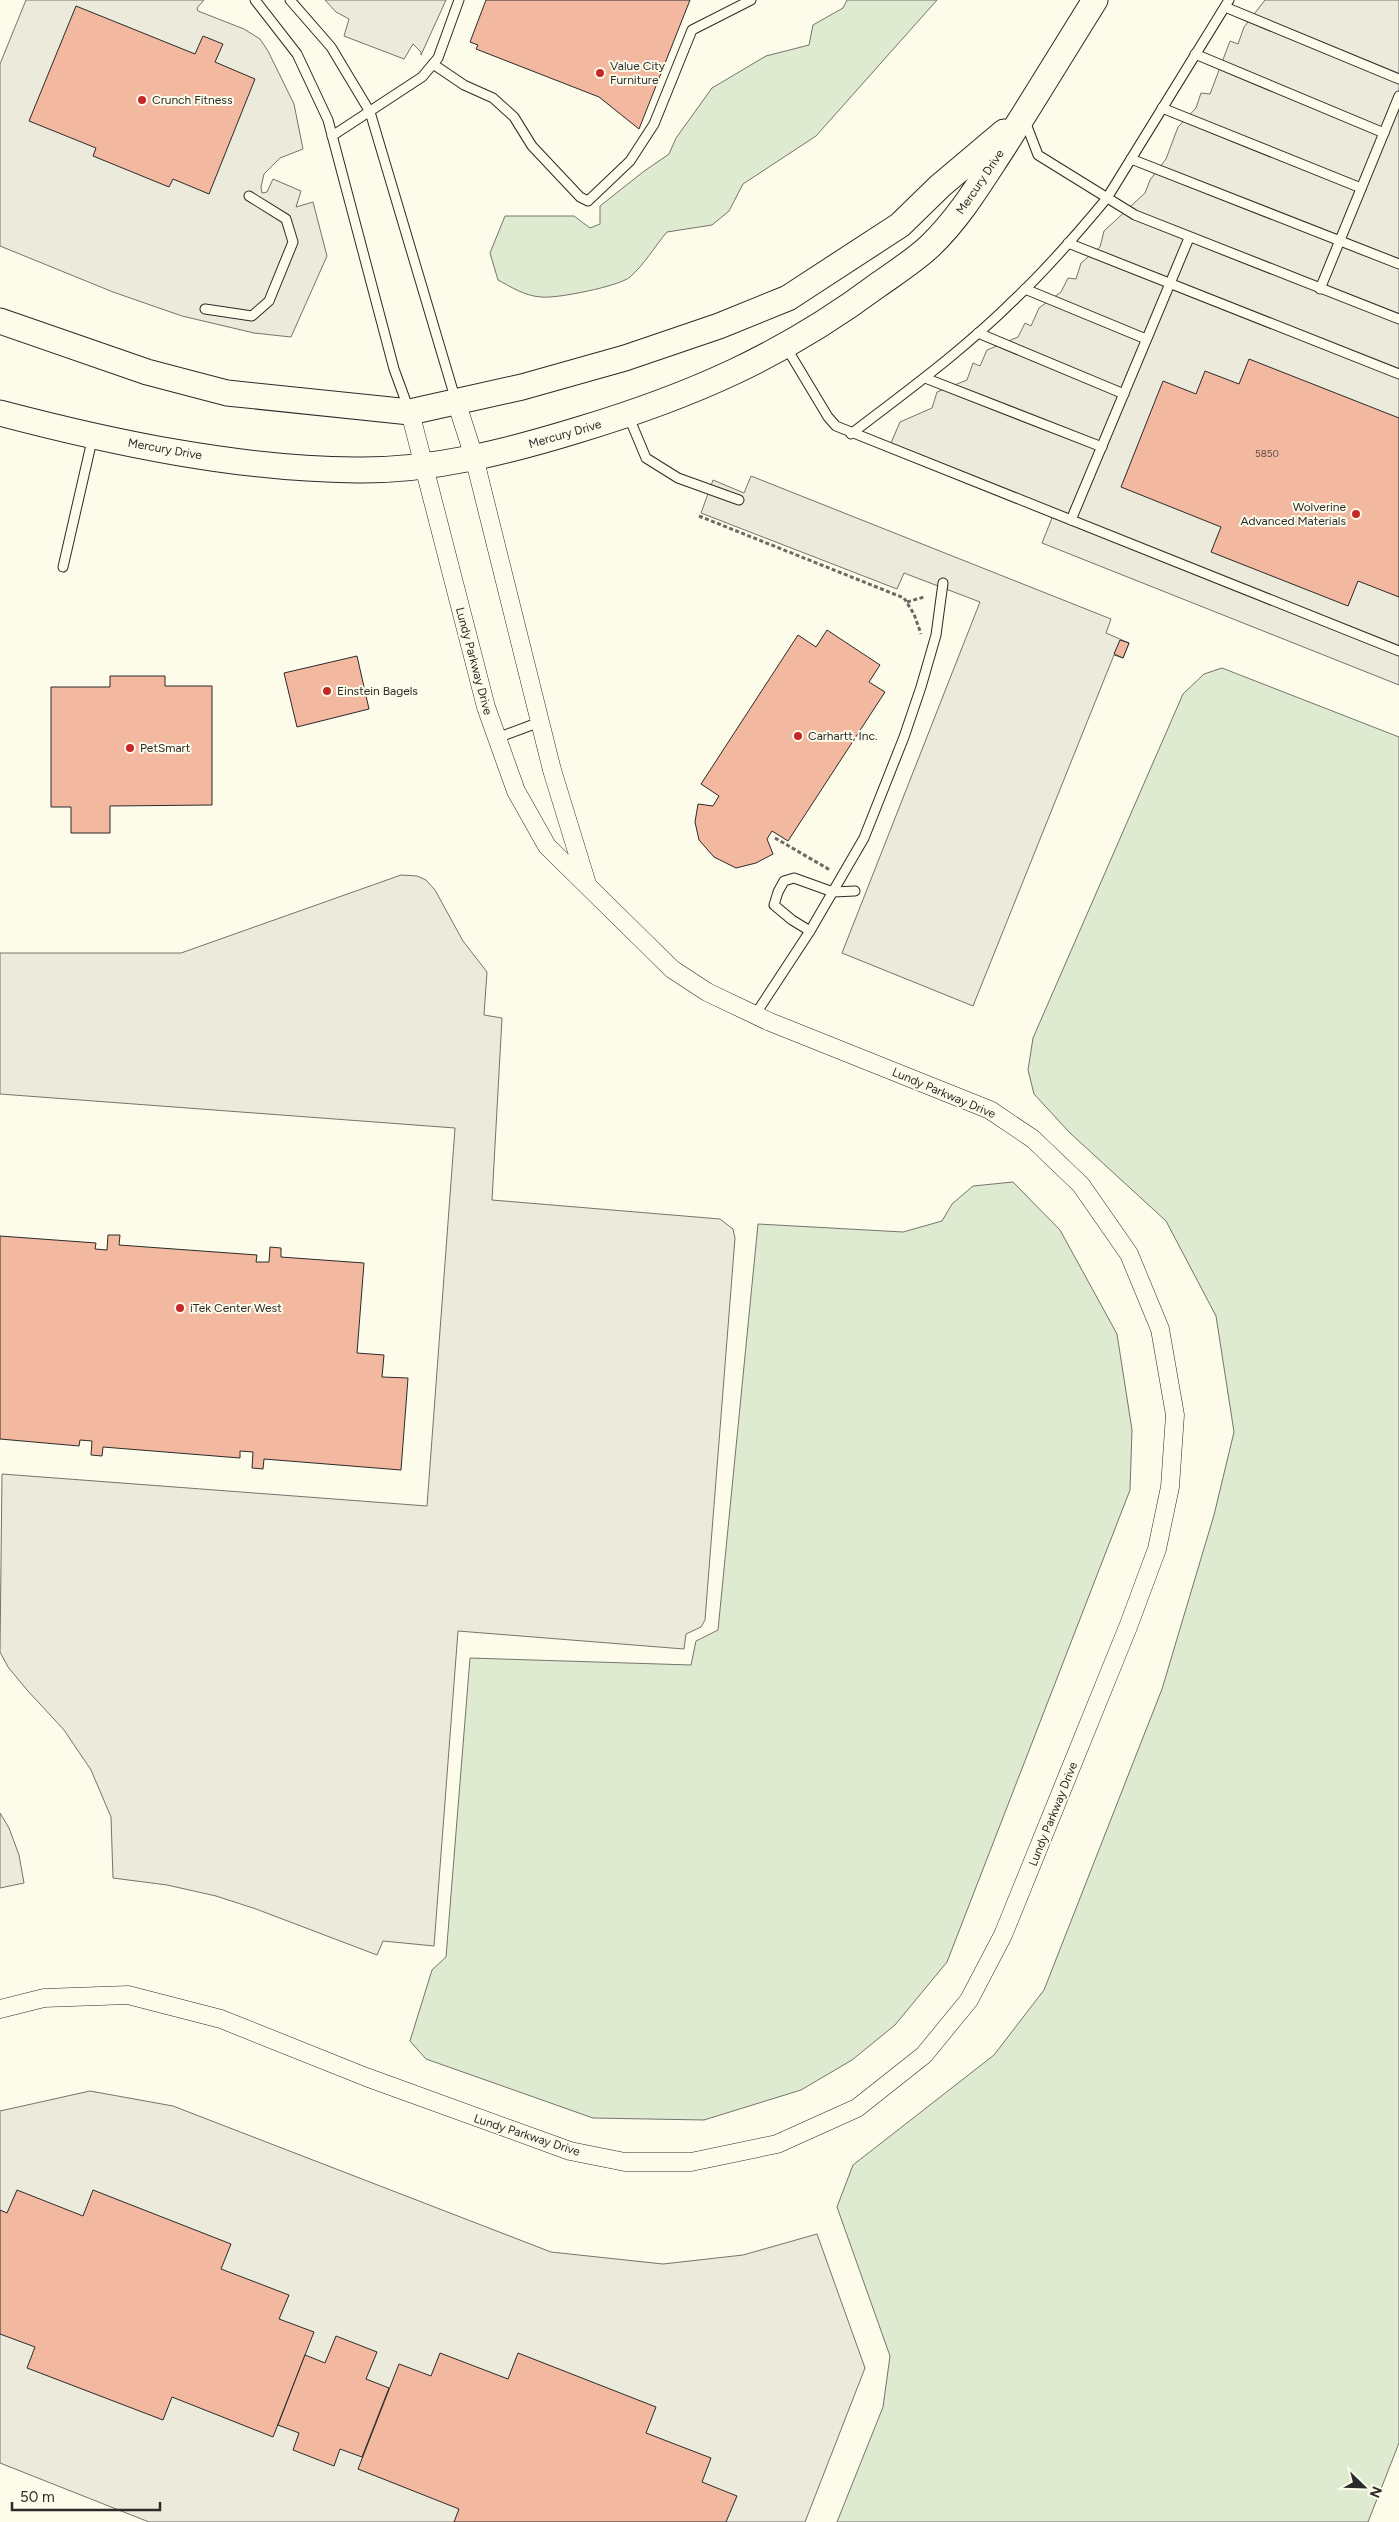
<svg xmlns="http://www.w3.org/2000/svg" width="1399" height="2522" font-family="Figtree,sans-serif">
  <rect width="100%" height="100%" fill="#fdfbea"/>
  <g fill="#deebd1" stroke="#74746e">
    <path d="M847,0H937L816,136L743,184L729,211L712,225L667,232C655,246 644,265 630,277C620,286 556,299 541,297C525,296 511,287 498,280L490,253L505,216H574L590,228L600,224V206L643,172L669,154L676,138L712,88L766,56L809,45L813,25L843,8Z"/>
    <polygon points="1222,668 1399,737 1399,2443 1368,2522 837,2522 883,2407 890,2356 837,2207 853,2165 994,2055 1044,1990 1162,1689 1214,1515 1234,1432 1216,1316 1166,1221 1070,1133 1034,1094 1028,1070 1033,1038 1183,694 1204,674"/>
    <polygon points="1013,1182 1060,1230 1117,1334 1132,1430 1130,1490 947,1962 895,2025 852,2060 801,2090 704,2120 593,2118 426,2059 410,2041 432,1970 446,1957 470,1658 691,1665 696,1641 718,1630 758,1224 903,1232 942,1221 952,1204 973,1186"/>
  </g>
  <g fill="#eceadb" stroke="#74746e">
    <polygon points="26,0 204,0 197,8 198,11 244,29 260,39 268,51 294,104 303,149 280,158 264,174 261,187 262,193 267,192 273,179 301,191 296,207 313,202 327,256 291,337 254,333 182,316 113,292 0,246 0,64"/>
    <polygon points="325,0 446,0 421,55 421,52 413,44 404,59 344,36 349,19 336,12"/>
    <polygon points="1265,0 1399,0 1399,685 1042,543 1054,513 888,450 900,422 932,408 937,392 967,380 973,363 980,366 987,350 1018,337 1025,323 1031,326 1039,308 1061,292 1068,278 1076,279 1081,263 1100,247 1104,231 1145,193 1150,180 1166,159 1178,127 1196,108 1201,93 1210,94 1230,41 1238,44 1244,27"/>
    <polygon points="751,476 1111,619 1106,633 1129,643 1123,658 1114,655 973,1006 842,953 980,602 904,573 897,589 701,513 713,480 744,493"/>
    <polygon points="401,875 417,876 426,880 435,890 463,941 487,972 484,1015 502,1018 492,1200 720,1219 733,1229 735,1238 705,1620 701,1627 686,1634 684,1649 458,1631 434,1946 383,1941 377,1955 256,1909 216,1896 167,1885 113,1878 111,1817 91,1770 64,1730 27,1690 8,1667 0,1652 2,1474 427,1506 455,1128 0,1094 0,953 181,953"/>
    <polygon points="0,1813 9,1828 19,1855 24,1883 0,1888"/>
    <polygon points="90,2091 173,2106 551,2252 663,2264 743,2255 817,2234 865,2368 805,2522 149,2522 0,2463 0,2111"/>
  </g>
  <g fill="#f2b8a0" stroke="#2b2b2b">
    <polygon points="486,0 690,0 639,129 599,97 476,49 478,45 470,42"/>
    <polygon points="76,6 195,54 203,36 223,44 215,62 255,79 209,194 173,179 169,187 93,156 96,148 29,121"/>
    <polygon points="1249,359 1399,418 1399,597 1358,581 1348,606 1211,552 1221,527 1121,487 1163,381 1196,394 1205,371 1239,384"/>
    <polygon points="827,630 880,665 869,682 885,692 788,841 772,831 767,839 773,854 756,863 736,868 714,857 699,840 695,822 698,804 713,806 719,796 701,784 798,635 816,647"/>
    <polygon points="1120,640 1129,643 1123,658 1114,654"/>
    <polygon points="357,656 369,709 297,727 284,673"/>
    <polygon points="110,676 165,676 165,686 212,686 212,805 110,806 110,833 71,833 71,807 51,807 51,687 110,687"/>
    <polygon points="108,1235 120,1235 119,1245 257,1255 256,1262 269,1262 270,1247 281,1248 281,1257 364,1263 357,1353 384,1355 382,1377 408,1378 401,1470 264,1459 263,1469 252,1468 253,1452 240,1451 240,1458 103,1447 102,1456 91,1455 92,1441 80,1440 79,1446 0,1439 0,1236 96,1243 95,1249 107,1250"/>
    <polygon points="17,2190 83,2216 93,2190 231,2244 221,2269 289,2295 279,2319 314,2332 273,2437 172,2397 163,2420 27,2368 35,2347 0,2334 0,2210 7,2213"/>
    <polygon points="336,2336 377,2352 366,2379 389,2388 362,2457 340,2449 334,2466 293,2450 299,2433 278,2425 305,2355 325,2363"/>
    <polygon points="440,2353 508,2379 518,2353 656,2407 646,2433 711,2458 702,2482 737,2496 726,2522 454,2522 459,2509 358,2469 399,2364 431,2376"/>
  </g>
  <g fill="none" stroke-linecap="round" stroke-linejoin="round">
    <g stroke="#2b2b2b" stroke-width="11">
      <g id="lane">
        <polyline points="255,0 297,54 328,120 394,369 409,410"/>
        <polyline points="290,0 331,47 370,112 456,401"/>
        <polyline points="1225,7 1399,79"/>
        <polyline points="1195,54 1384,133"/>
        <polyline points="433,64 464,85 493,98 514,117 532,146 580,197 588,201 630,161 654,124 692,30 751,0"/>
        <polyline points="1162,108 1361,188"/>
        <polyline points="1025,121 1038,155 1135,215 1399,319"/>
        <polyline points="332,136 422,77 438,58 459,0"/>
        <polyline points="1131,159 1399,264"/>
        <polyline points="1068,243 1399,374"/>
        <polyline points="1025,289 1146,339"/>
        <polyline points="1320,289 1399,96"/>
        <polyline points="205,309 252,316 269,301 293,242 286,219 249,196"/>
        <polyline points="978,333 1124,394"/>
        <polyline points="786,347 828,417 836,426 1399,651"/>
        <polyline points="925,378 1102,447"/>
        <polyline points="628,415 646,458 678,478 739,500"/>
        <path d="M851,434C907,391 965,349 1015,299C1048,268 1078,233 1107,198L1229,0"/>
        <polyline points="1071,520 1189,238"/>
        <polyline points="63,567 93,436"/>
        <polyline points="497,738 540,722"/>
        <polyline points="810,931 792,920 774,905 778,892 784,881 794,878 833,892 855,891"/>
        <polyline points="755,1015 810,931 864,838 904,737 921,687 936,635 943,583"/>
      </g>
    </g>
    <g stroke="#2b2b2b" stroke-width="19">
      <g id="street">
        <polyline points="456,401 474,457 552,770 587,884"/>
        <polyline points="0,2009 44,1998 128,1995 221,2019 366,2077 570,2151 625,2162 691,2162 777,2144 857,2108 924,2055 969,2000 1003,1935 1128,1627 1157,1549 1170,1487 1175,1415 1160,1329 1129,1254 1081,1185 1033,1139 990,1110 770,1022 707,992 672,969 547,846 516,791 486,707 410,412"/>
      </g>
    </g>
    <g stroke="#2b2b2b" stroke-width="27">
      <g id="secondary">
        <polyline points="0,321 147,372 227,393 410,412 522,387 625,358 719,326 788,298 900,225 940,186 1004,132"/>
        <path d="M0,413C114,443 238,469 356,470C432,471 506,452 578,430C691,396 783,356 878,285C895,273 914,261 930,246C960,217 980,183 1003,148C1034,99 1064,50 1095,0"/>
      </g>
    </g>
    <g stroke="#6a6964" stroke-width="3" stroke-dasharray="4 2.5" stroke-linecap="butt">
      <polyline points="699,516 904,598 914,614 921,634"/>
      <polyline points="907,602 924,597"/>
      <polyline points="775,838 830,870"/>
    </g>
    <use href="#lane" stroke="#fdfbea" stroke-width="9"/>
    <use href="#street" stroke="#fdfbea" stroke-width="18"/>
    <use href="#secondary" stroke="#fdfbea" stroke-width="25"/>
  </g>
  <g fill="#c62828" stroke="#fdfbea" stroke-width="2">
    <circle cx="600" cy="73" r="5"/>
    <circle cx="142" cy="100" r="5"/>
    <circle cx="1356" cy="514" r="5"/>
    <circle cx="327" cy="691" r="5"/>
    <circle cx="798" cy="736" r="5"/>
    <circle cx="130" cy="748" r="5"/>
    <circle cx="180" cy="1308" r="5"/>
  </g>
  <g text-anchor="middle" stroke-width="4" stroke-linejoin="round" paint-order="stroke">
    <g font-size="10" fill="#5d4e48">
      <text x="1267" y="457">5850</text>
    </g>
    <g font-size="12" fill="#2b2b2b" stroke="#fdfbea" text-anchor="start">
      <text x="610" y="70">Value City<tspan x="610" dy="14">Furniture</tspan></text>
      <text x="152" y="104">Crunch Fitness</text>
      <text x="1346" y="511" text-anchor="end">Wolverine<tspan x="1346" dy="14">Advanced Materials</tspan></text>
      <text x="337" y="695">Einstein Bagels</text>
      <text x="808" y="740">Carhartt, Inc.</text>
      <text x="140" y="752">PetSmart</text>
      <text x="190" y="1312">iTek Center West</text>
    </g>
    <g font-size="12" fill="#2b2b2b" stroke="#fdfbea">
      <text transform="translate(980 182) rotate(-56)" y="4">Mercury Drive</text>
      <text transform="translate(565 434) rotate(-16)" y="4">Mercury Drive</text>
      <text transform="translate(165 449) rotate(10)" y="4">Mercury Drive</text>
      <text transform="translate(474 661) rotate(75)" y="4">Lundy Parkway Drive</text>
      <text transform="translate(944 1093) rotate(23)" y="4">Lundy Parkway Drive</text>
      <text transform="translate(1053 1814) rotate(-68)" y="4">Lundy Parkway Drive</text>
      <text transform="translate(527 2135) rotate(18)" y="4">Lundy Parkway Drive</text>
    </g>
  </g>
  <g transform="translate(1364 2487) rotate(113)" stroke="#fdfbea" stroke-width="4" paint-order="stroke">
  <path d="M0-4L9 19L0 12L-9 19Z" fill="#2b2b2b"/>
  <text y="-8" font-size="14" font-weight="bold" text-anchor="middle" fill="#2b2b2b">N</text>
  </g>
  <path d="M12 2502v8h148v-8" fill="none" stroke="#2b2b2b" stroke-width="2.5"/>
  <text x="20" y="2502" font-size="15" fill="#2b2b2b" stroke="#fdfbea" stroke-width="4" paint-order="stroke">50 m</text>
</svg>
